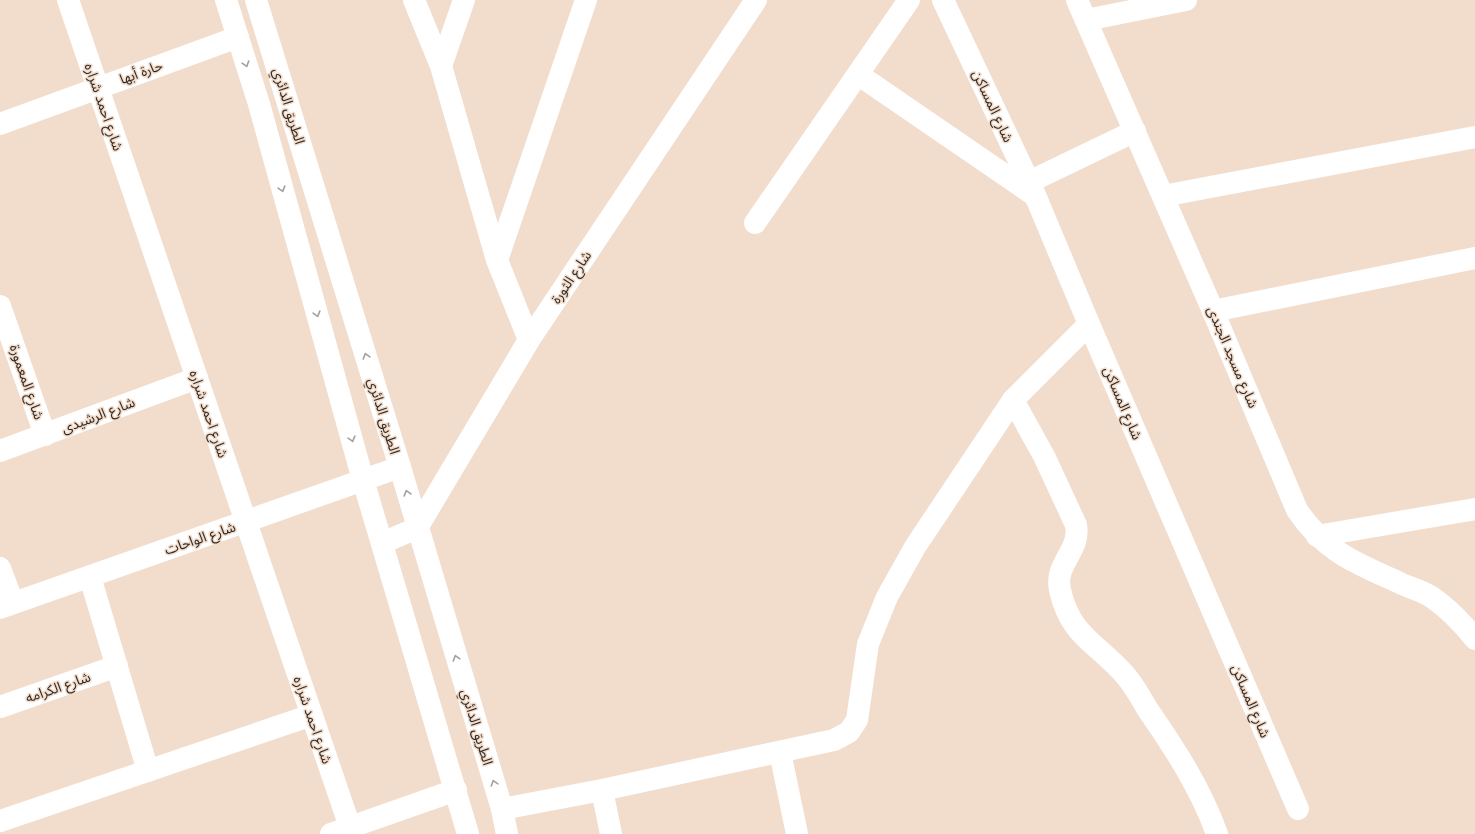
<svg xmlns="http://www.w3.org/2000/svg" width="1475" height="834" font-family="Poppins,'Noto Sans Arabic',sans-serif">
  <rect width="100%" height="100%" fill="#f2ddcd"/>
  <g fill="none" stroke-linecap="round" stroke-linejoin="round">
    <g stroke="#fff" stroke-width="22">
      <polyline points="68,0 350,827"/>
      <polyline points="414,0 441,66 497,260 529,340"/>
      <polyline points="943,0 1035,195 1089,324 1298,809"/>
      <path d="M1077,0L1213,311L1297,510C1325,552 1356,563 1400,583C1410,588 1424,591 1433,598C1449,609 1463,624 1475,639"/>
      <polyline points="1086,20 1186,0"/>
      <polyline points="441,66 464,0"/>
      <polyline points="859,75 1034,195"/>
      <polyline points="0,124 238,37"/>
      <polyline points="1029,182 1135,131"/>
      <polyline points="1163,196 1475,137"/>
      <polyline points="755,223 909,0"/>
      <polyline points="497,260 586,0"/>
      <polyline points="0,306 45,435"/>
      <polyline points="1213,311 1475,258"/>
      <path d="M1013,400L1044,456L1076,525C1081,551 1054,563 1060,590C1070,636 1097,643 1125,675C1134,685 1141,698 1148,710C1175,749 1201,789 1217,834"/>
      <polyline points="0,451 197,378"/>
      <polyline points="1317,536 1475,509"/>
      <polyline points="382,543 417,528 529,340 756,0"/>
      <polyline points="0,568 13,603"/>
      <polyline points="90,577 148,771"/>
      <polyline points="0,608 400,467"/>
      <polyline points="0,707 117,666"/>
      <polyline points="780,752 797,834"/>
      <polyline points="602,790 611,834"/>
      <polyline points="502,809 602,790 834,740 849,732 857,720 868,644 887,597 915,547 1013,400 1089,324"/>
      <polyline points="0,821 312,715"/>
      <polyline points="331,834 456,790"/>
    </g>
    <g stroke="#fff" stroke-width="22">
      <polyline points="226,0 259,104 363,480 468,834"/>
      <polyline points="256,0 400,467 502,809 507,834"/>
    </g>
  </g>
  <defs><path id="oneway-chevron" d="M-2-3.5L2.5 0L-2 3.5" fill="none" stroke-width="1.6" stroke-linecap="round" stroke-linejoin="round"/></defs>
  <g stroke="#a3a09d">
    <use href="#oneway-chevron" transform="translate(246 64) rotate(73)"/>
    <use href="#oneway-chevron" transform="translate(282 189) rotate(74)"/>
    <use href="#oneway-chevron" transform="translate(317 314) rotate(74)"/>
    <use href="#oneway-chevron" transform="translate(366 356) rotate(-107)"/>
    <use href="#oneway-chevron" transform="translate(352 439) rotate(74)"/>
    <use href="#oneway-chevron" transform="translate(407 493) rotate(-106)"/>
    <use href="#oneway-chevron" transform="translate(456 658) rotate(-107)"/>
    <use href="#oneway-chevron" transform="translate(494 783) rotate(-107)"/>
  </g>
  <g text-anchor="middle" stroke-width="3" stroke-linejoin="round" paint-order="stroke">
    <g font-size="14" fill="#332b25" stroke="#f2ddcd">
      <text transform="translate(141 72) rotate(-20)" y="5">حارة أبها</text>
      <text transform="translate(289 106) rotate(73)" y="5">الطريق الدائري</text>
      <text transform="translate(993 106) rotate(65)" y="5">شارع المساكن</text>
      <text transform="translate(104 107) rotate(71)" y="5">شارع احمد شراره</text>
      <text transform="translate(571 277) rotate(-56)" y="5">شارع الثورة</text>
      <text transform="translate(1233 357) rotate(67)" y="5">شارع مسجد الجندى</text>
      <text transform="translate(27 382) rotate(71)" y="5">شارع المعمورة</text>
      <text transform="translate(1123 403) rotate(67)" y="5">شارع المساكن</text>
      <text transform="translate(209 414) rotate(71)" y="5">شارع احمد شراره</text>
      <text transform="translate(98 415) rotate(-21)" y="5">شارع الرشيدى</text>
      <text transform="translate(384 416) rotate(73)" y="5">الطريق الدائري</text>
      <text transform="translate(200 538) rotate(-19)" y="5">شارع الواحات</text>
      <text transform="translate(58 687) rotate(-19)" y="5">شارع الكرامه</text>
      <text transform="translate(1251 701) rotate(67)" y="5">شارع المساكن</text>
      <text transform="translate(313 720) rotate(71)" y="5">شارع احمد شراره</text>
      <text transform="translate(477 727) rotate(73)" y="5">الطريق الدائري</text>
    </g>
  </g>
</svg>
